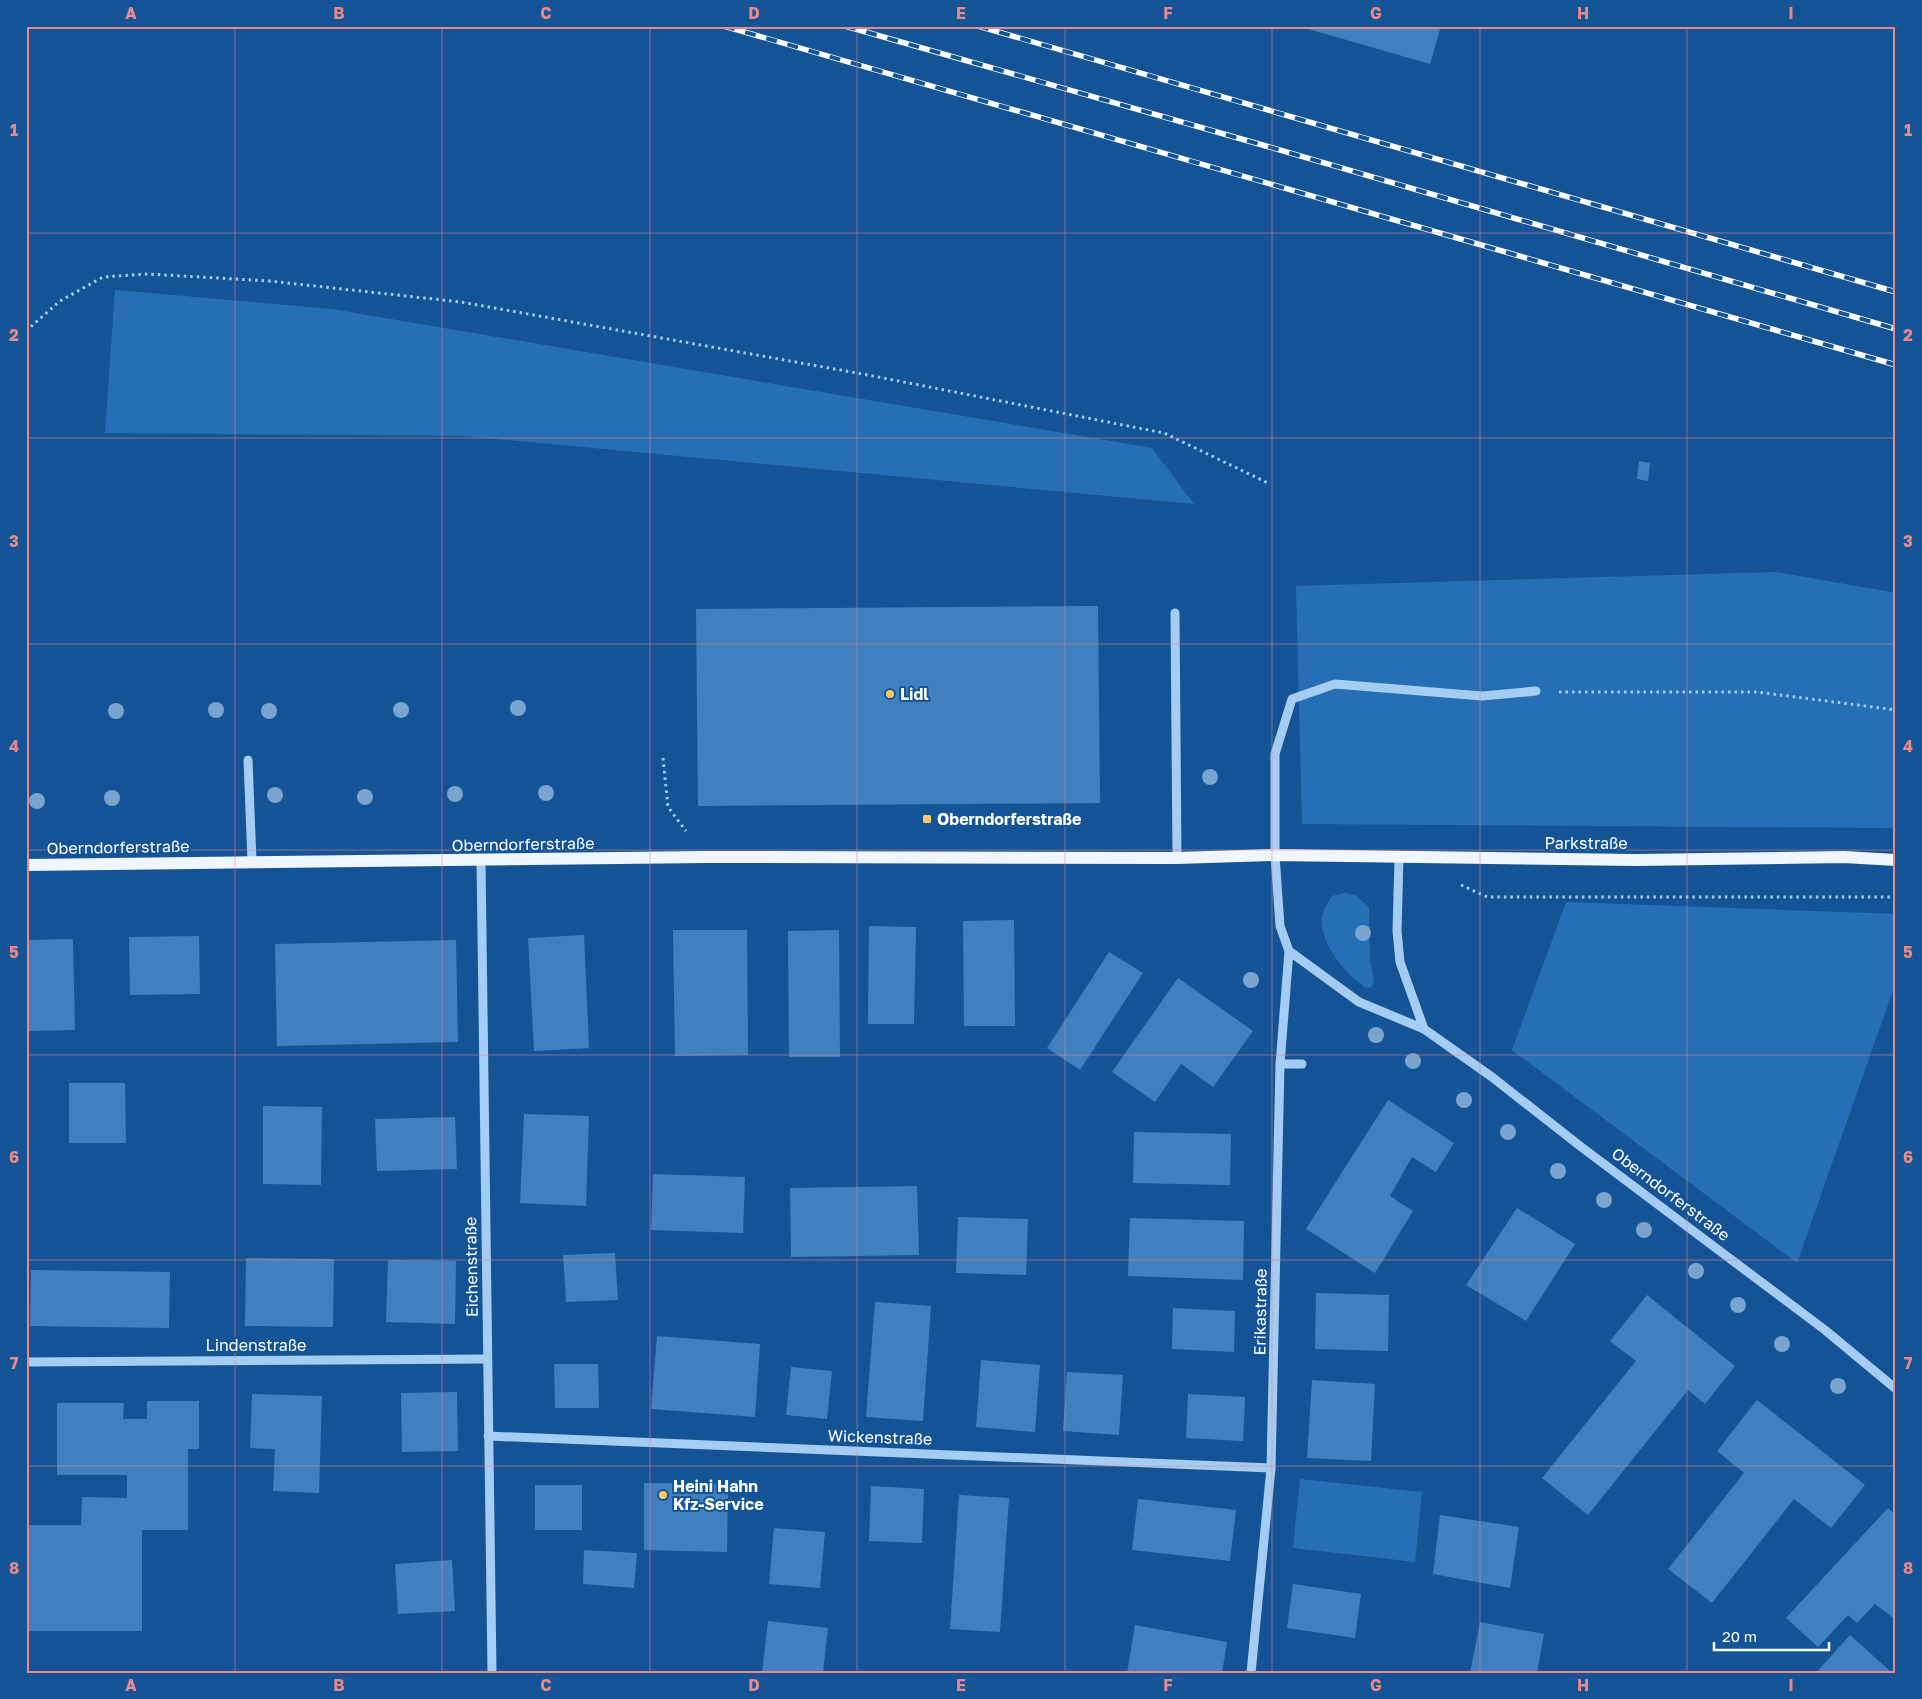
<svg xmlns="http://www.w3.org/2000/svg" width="1922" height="1699" font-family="'Golos Text',sans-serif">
  <rect width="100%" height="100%" fill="#145496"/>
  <g fill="#276fb5">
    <polygon points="115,290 332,309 1152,448 1194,504 464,436 105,433"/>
    <polygon points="1777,572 1896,593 1896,828 1302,824 1296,586"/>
    <path d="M1345,893L1355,895L1369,907L1370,961L1374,981L1372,987L1366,988C1346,975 1319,943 1322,917C1323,909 1328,903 1332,896Z"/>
    <polygon points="1566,902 1896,914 1896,982 1797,1263 1512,1050"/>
    <polygon points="1300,1479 1422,1492 1415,1562 1293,1548"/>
  </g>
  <g fill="#4180bf">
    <polygon points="1298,26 1441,26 1430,64"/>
    <polygon points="1639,461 1650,463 1648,481 1637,479"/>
    <polygon points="1098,606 1100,803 698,806 696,609"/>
    <polygon points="1014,920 1015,1026 964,1026 963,921"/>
    <polygon points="869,926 916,927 914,1024 868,1024"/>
    <polygon points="673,930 747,930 748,1055 675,1056"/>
    <polygon points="839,930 840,1057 789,1057 788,931"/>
    <polygon points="584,935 589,1048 534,1051 528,938"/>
    <polygon points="199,936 200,994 130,995 129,937"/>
    <polygon points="73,939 75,1030 26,1031 26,940"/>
    <polygon points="456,940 458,1042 277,1046 275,944"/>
    <polygon points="1109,952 1143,973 1080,1070 1047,1048"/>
    <polygon points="1178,978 1253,1031 1213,1087 1181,1064 1155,1102 1112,1072"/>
    <polygon points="69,1083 125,1083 126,1143 69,1143"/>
    <polygon points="1388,1100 1454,1143 1436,1172 1412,1157 1390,1196 1413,1211 1375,1273 1306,1229"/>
    <polygon points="263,1106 322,1107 321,1185 263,1184"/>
    <polygon points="524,1114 589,1116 586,1206 520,1203"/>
    <polygon points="455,1117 457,1169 377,1171 375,1119"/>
    <polygon points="1134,1132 1231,1134 1230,1185 1133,1183"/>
    <polygon points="653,1174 745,1177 743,1233 651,1230"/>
    <polygon points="917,1186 919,1255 791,1257 790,1188"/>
    <polygon points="1517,1208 1575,1244 1526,1321 1466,1285"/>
    <polygon points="958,1217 1028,1219 1026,1275 956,1273"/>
    <polygon points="1130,1218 1244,1221 1243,1280 1128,1276"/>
    <polygon points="615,1253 618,1300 566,1302 563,1255"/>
    <polygon points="246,1258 334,1259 333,1327 245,1326"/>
    <polygon points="388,1260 456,1261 455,1324 386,1322"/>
    <polygon points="31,1270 170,1272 169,1328 30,1326"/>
    <polygon points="1316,1293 1389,1295 1388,1351 1315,1349"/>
    <polygon points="1647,1295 1735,1366 1705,1404 1688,1390 1588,1515 1542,1478 1636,1361 1610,1341"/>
    <polygon points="875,1302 931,1306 923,1421 866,1417"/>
    <polygon points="1173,1308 1235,1311 1234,1352 1172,1349"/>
    <polygon points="657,1336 760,1344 755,1417 651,1409"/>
    <polygon points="981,1360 1040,1365 1035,1432 976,1427"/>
    <polygon points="554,1364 598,1364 599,1408 555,1408"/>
    <polygon points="791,1367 832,1371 827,1419 786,1415"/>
    <polygon points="1067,1372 1123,1375 1119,1435 1063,1431"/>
    <polygon points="1312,1380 1375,1384 1371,1461 1307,1458"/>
    <polygon points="457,1392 458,1451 402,1452 401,1393"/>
    <polygon points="252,1394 322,1396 319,1493 273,1491 275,1449 250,1448"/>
    <polygon points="1188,1394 1245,1397 1243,1441 1186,1438"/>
    <polygon points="1757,1400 1865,1485 1831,1528 1794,1499 1712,1603 1668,1569 1744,1473 1717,1451"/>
    <polygon points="147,1401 199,1401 199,1449 188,1449 188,1530 142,1530 142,1631 28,1631 28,1525 81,1525 82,1497 127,1498 127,1475 57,1475 57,1403 124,1403 123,1419 147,1419"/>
    <polygon points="644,1483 728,1484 727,1552 644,1550"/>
    <rect x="535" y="1485" width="47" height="45"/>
    <polygon points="871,1486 924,1489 922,1543 869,1541"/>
    <polygon points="959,1495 1009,1498 1000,1632 950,1629"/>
    <polygon points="1138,1499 1236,1510 1230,1561 1132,1550"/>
    <polygon points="1888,1508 1896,1515 1896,1620 1875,1604 1857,1623 1848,1615 1818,1647 1786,1618"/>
    <polygon points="1440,1515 1519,1527 1510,1588 1433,1574"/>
    <polygon points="774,1528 825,1532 820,1588 769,1584"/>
    <polygon points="584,1550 637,1553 634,1588 583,1584"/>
    <polygon points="452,1560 455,1611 398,1614 395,1564"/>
    <polygon points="1293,1584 1361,1594 1355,1638 1287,1628"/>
    <polygon points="768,1621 828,1628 823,1673 762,1673"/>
    <polygon points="1480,1622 1544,1634 1537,1673 1470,1673"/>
    <polygon points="1135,1625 1227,1642 1222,1673 1127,1673"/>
    <polygon points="1850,1635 1890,1671 1888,1673 1816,1673"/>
  </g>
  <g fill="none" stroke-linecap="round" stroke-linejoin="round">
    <g stroke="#a5ccf2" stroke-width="3" stroke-dasharray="2.5 4" stroke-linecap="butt">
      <polyline points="26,331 60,301 103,277 147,274 269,281 461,302 868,375 1164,433 1270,484"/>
      <polyline points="1559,692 1757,692 1896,710"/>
      <polyline points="663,758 668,807 686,831"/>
      <polyline points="1461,885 1487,897 1896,897"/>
    </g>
    <g stroke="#a5ccf2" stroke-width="9">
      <polyline points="1175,613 1177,858"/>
      <polyline points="1536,691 1482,696 1335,684 1292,699 1275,754 1275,855 1280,926 1289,951 1359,1002 1424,1029 1492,1077 1580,1146 1825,1330 1896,1389"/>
      <polyline points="248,760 252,861"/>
      <polyline points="1399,858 1397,931 1400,962 1424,1029"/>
      <polyline points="481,861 492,1673"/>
      <polyline points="1280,1064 1302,1064"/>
      <polyline points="26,1362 487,1359"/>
      <polyline points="488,1436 1271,1468"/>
      <polyline points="1251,1673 1271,1468 1280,1064 1289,951"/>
    </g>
    <polyline stroke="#f0f6ff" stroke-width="12" points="26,865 706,857 1177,858 1275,855 1636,860 1844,857 1896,860"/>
    <g stroke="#fff" stroke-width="5.5">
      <g id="rail">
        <polyline points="724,26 1896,365"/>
        <polyline points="845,26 1266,146 1896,329"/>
        <polyline points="978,26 1896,292"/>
      </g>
    </g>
    <use href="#rail" stroke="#145496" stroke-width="4" stroke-dasharray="11" stroke-linecap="butt"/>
  </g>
  <g fill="#79a4cf">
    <circle cx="518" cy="708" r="8"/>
    <circle cx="216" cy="710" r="8"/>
    <circle cx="401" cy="710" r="8"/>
    <circle cx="116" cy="711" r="8"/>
    <circle cx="269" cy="711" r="8"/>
    <circle cx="1210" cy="777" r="8"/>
    <circle cx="546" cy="793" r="8"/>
    <circle cx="455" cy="794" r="8"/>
    <circle cx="275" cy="795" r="8"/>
    <circle cx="365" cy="797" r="8"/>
    <circle cx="112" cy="798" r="8"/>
    <circle cx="37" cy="801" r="8"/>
    <circle cx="1363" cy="933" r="8"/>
    <circle cx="1251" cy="980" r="8"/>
    <circle cx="1376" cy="1035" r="8"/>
    <circle cx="1413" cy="1061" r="8"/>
    <circle cx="1464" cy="1100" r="8"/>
    <circle cx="1508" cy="1132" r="8"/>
    <circle cx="1558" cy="1171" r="8"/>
    <circle cx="1604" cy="1200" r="8"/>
    <circle cx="1644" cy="1230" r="8"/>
    <circle cx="1696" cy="1271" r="8"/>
    <circle cx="1738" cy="1305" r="8"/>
    <circle cx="1782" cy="1344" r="8"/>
    <circle cx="1838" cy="1386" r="8"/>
  </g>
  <path fill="none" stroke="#e88989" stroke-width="1" stroke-opacity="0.55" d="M235,26V1673M442,26V1673M650,26V1673M857,26V1673M1065,26V1673M1272,26V1673M1480,26V1673M1687,26V1673M26,233H1896M26,438H1896M26,644H1896M26,850H1896M26,1055H1896M26,1260H1896M26,1466H1896"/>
  <g fill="#ffca66" stroke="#145496" stroke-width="2">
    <circle cx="890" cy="694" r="5"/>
    <rect x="922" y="814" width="10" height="10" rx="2.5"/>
    <circle cx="663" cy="1495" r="5"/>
  </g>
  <g text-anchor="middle" stroke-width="4" stroke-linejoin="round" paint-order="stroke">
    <g font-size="16" font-weight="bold" fill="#fff" stroke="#145496" text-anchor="start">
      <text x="900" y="700">Lidl</text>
      <text x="937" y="825">Oberndorferstraße</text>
      <text x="673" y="1492">Heini Hahn<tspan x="673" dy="18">Kfz-Service</tspan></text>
    </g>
    <g font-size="16" fill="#fff" stroke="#145496">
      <text x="1586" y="849">Parkstraße</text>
      <text transform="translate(523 844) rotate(-1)" y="6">Oberndorferstraße</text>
      <text transform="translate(118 847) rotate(-1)" y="6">Oberndorferstraße</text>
      <text transform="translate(1671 1194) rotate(37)" y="6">Oberndorferstraße</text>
      <text transform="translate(471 1267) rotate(-91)" y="6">Eichenstraße</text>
      <text transform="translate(1260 1312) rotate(-89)" y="6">Erikastraße</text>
      <text x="256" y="1351">Lindenstraße</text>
      <text transform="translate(880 1437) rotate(2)" y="6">Wickenstraße</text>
    </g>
  </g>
  <rect width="1922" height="1699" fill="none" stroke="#145496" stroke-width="55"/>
  <path d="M1714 1642v8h115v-8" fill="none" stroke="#ffffff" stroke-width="2.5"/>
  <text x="1722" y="1642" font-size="15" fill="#ffffff" stroke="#145496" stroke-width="4" paint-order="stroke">20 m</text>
  <rect x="28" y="28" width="1866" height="1644" fill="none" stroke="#e88989" stroke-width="2"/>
  <g font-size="16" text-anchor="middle" font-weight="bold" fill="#e88989">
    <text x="131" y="19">A</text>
    <text x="339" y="19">B</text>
    <text x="546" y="19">C</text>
    <text x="754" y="19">D</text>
    <text x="961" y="19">E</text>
    <text x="1168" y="19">F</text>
    <text x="1376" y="19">G</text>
    <text x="1583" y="19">H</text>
    <text x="1791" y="19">I</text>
    <text x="14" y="136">1</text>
    <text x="1908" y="136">1</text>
    <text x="14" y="341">2</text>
    <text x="1908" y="341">2</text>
    <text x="14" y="547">3</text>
    <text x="1908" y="547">3</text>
    <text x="14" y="752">4</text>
    <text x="1908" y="752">4</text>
    <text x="14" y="958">5</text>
    <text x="1908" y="958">5</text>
    <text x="14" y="1163">6</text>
    <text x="1908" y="1163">6</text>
    <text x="14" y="1369">7</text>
    <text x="1908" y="1369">7</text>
    <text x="14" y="1574">8</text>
    <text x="1908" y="1574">8</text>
    <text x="131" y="1691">A</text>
    <text x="339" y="1691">B</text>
    <text x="546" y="1691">C</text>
    <text x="754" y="1691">D</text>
    <text x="961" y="1691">E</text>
    <text x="1168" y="1691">F</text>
    <text x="1376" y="1691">G</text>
    <text x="1583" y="1691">H</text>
    <text x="1791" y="1691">I</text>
  </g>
</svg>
